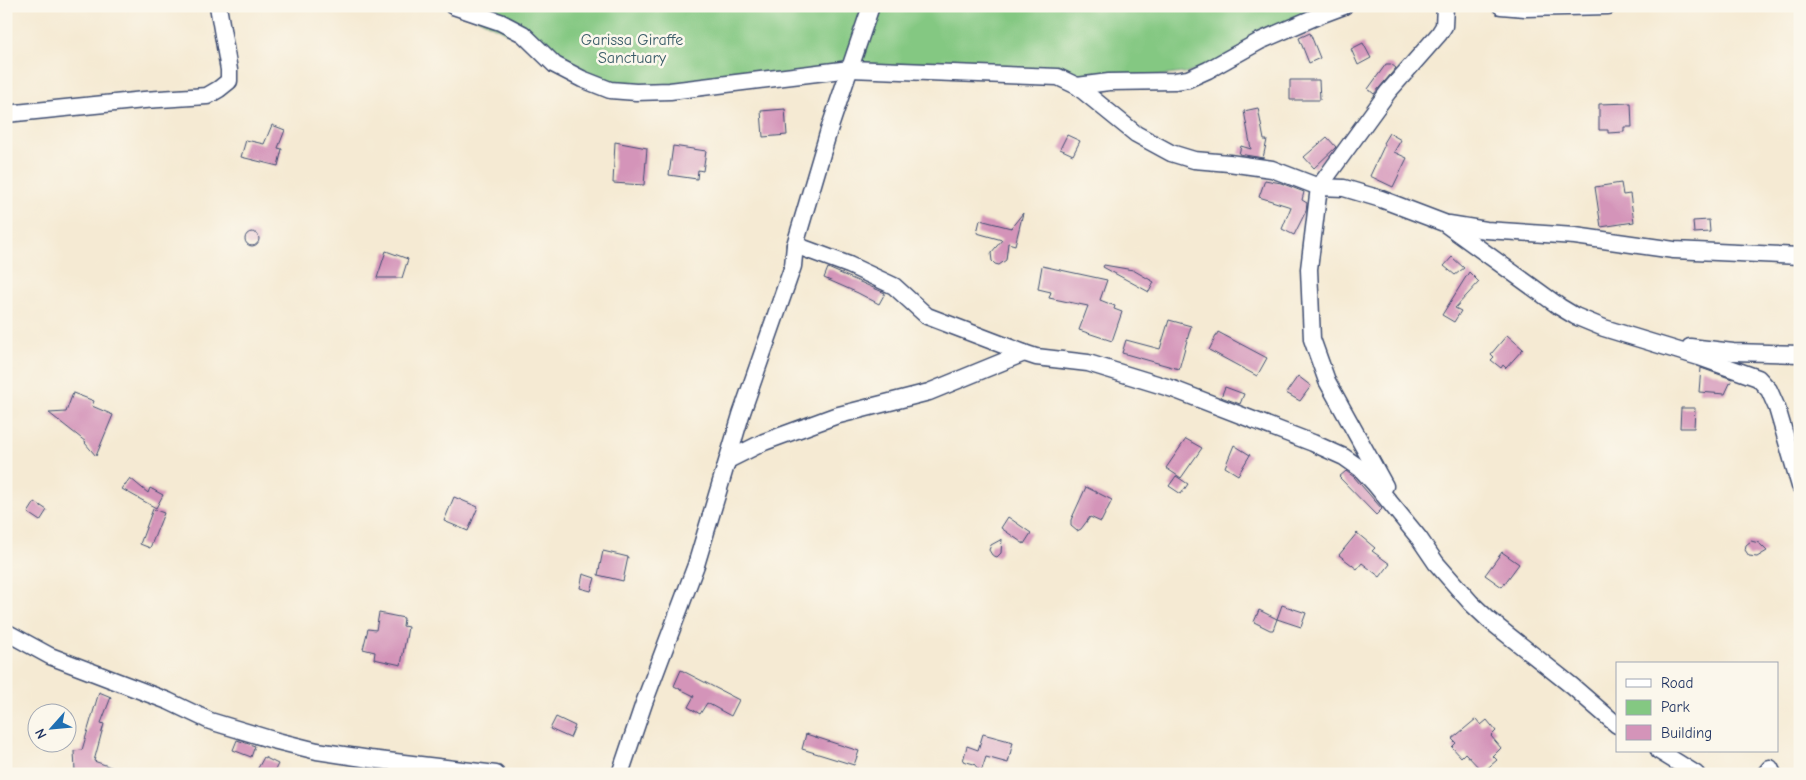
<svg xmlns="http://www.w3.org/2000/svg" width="1806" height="780" font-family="'Comic Neue',sans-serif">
  <rect width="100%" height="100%" fill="#fbf7ec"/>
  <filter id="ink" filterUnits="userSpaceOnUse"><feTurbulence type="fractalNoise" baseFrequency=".02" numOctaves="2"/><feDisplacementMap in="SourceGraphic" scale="10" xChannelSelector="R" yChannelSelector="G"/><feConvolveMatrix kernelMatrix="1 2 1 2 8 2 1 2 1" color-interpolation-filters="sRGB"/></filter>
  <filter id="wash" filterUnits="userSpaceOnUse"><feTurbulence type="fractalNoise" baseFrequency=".0096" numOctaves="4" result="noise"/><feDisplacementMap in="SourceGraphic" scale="20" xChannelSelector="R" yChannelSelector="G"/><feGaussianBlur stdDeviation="1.12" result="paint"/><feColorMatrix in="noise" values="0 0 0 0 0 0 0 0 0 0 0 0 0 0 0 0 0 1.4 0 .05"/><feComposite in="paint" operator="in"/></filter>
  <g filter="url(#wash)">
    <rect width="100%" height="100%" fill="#f5ead3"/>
    <polygon fill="#84c882" stroke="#507c70" points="453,6 1344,6 1208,70 1109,82 850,69 610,90 537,48"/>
    <g id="blocks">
      <g fill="#d494b9">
        <polygon points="1310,33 1320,58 1309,63 1299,38"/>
        <polygon points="1363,43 1371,58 1358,65 1351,49"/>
        <polygon points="1386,64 1391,64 1396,68 1374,94 1368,89"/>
        <polygon points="1290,80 1319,80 1320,100 1290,100"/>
        <polygon points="1631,103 1632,127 1624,127 1624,132 1608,133 1608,130 1599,130 1599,104"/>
        <polygon points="1258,108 1264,140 1267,140 1263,158 1239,154 1241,146 1251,149 1244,111"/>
        <polygon points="785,109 787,135 763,137 761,111"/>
        <polygon points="272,125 285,130 278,148 282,149 278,166 241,157 246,140 264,144"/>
        <polygon points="1389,133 1401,140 1394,152 1407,158 1393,187 1370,176 1385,144 1383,143"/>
        <polygon points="1067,135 1080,141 1073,155 1060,149"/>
        <polygon points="1327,137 1336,147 1314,168 1304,157"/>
        <polygon points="615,142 647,148 644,185 613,183"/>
        <polygon points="673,146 706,151 703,171 698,170 697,179 669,175"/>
        <polygon points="1265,180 1281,183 1304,192 1302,200 1307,203 1306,211 1294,235 1282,229 1291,207 1259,197"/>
        <polygon points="1621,183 1623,195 1630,194 1634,222 1601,227 1595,187"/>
        <polygon points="1023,213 1015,245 1008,243 1006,260 999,265 995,264 992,261 991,253 1002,240 977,233 980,220 1011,228"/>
        <polygon points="1709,220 1710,232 1694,233 1693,221"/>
        <circle cx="252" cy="239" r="7"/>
        <polygon points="386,251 408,259 402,278 377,278"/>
        <polygon points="1452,257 1464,268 1455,275 1444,266"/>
        <polygon points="1104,265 1133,270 1154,282 1149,292 1103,267"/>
        <polygon points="1042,266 1107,280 1100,300 1115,306 1114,309 1122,312 1112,341 1079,330 1088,306 1049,298 1051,292 1038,289"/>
        <polygon points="828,268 885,293 879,304 858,293 824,278"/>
        <polygon points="1469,272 1479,282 1455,308 1461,311 1454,322 1442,315"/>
        <polygon points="1169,320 1191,326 1179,369 1122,353 1126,340 1160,349"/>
        <polygon points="1218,332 1267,358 1257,376 1209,350"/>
        <polygon points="1507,335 1523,349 1506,368 1503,365 1501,368 1491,360 1494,357 1491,354"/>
        <polygon points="1701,368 1732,379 1725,394 1699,392"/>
        <polygon points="1298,376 1311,386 1300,401 1286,393"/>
        <polygon points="1225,387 1244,394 1240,404 1221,397"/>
        <polygon points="73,393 94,401 92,406 113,415 96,456 85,443 86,442 49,413 66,412"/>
        <polygon points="1681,408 1695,408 1694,428 1680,428"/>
        <polygon points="1186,439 1202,448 1181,478 1166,468"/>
        <polygon points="1234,445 1250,455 1238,475 1225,467"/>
        <polygon points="1346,471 1354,477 1382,509 1376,515 1339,477"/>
        <polygon points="1176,476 1188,484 1181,494 1169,486"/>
        <polygon points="130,478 148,493 150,488 163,495 156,508 122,489"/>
        <polygon points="1086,487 1112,500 1101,522 1090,517 1081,529 1077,531 1071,526 1071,520"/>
        <polygon points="454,497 478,507 468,531 444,521"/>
        <polygon points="35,502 47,510 40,521 28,513"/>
        <polygon points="153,509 164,513 150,548 140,544"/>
        <polygon points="1008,517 1031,533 1024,544 1001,528"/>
        <polygon points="1357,533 1375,548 1372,551 1390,564 1380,577 1362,563 1357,569 1339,555"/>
        <polygon points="1002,539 1001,553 997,557 992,555 989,550 991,545"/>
        <polygon points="1751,541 1759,543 1767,551 1757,557 1749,556 1745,550 1746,545"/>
        <polygon points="603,551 628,557 623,581 598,575"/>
        <polygon points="1502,552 1519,564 1502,587 1485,575"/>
        <polygon points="583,574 595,578 591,591 580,588"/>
        <polygon points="1282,605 1306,613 1301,627 1277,619 1273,630 1270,630 1254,622 1259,610 1277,619"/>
        <polygon points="379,613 404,618 403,626 408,627 401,665 374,659 375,652 363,649 368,629 376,630"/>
        <polygon points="681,670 739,700 731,716 707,703 700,714 688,707 694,696 674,686"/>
        <polygon points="99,692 111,697 101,723 104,724 94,761 125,772 125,774 84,774 75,771 74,751 82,750"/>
        <polygon points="556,717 575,726 570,738 550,729"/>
        <polygon points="1476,719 1481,725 1487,720 1496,731 1491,736 1501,748 1493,756 1497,760 1483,772 1465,753 1461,757 1452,747 1456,743 1452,739"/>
        <polygon points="806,734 859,751 854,765 802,749"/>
        <polygon points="983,734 1013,742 1008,763 986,757 981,772 974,764 963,761 967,746 978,750"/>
        <polygon points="237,740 255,746 251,757 233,750"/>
        <polygon points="264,757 278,764 273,774 263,774 257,770"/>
      </g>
    </g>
  </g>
  <g filter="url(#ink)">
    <use href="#blocks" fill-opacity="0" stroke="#3c4b70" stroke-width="1"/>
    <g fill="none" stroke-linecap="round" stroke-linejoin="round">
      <g stroke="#3c4b70" stroke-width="19">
        <g id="minor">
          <polyline points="453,6 500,22 523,34 555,65 582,79 610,90 636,92 670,91 850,69 1058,77 1077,86 1136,134 1171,153 1194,160 1229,163 1272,169 1319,187 1344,188 1381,199 1444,223 1560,307 1575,316 1604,328 1699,357 1758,378 1769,390 1777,408 1800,486"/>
          <polyline points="1501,6 1525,8 1608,6"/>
          <polyline points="1077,86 1109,82 1175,81 1188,79 1208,70 1260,41 1320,15 1344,6"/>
          <polyline points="6,114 144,100 207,96 219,89 229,81 229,70 218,6"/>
          <polyline points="1449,224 1486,230 1575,236 1674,250 1800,256"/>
          <polyline points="795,245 849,265 894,286 927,316 1024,353"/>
          <polyline points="1690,347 1733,352 1800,354"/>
          <polyline points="728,460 764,442 835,416 929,392 1024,353 1036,357 1088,363 1173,389 1313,443 1344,457 1361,469 1374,483 1419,538 1436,563 1471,603 1489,620 1572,686 1617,725"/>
          <polyline points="1385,486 1327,381 1312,339 1309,269 1319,187 1388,92 1439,34 1444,26 1445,6"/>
          <polyline points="6,632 50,656 168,701 210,721 273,740 317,751 370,759 496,774"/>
          <polyline points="1659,751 1696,774"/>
          <polyline points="620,774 644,703 696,565 741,415 793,266 795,245 829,130 871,6"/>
          <polyline points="1765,774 1770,768 1773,774"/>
        </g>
      </g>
      <use href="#minor" stroke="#fff" stroke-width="16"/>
    </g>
  </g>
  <g text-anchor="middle" stroke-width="5" stroke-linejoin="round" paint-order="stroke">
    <g font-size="16" fill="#3a5d69" stroke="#fbf7ec">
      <text x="632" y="45">Garissa Giraffe<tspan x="632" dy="18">Sanctuary</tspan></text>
    </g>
  </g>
  <rect width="1806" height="780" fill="none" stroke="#fbf7ec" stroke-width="25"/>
  <rect x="1616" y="662" width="162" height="90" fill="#fbf7ec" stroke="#a1a7b3"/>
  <rect x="1626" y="679" width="25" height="8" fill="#ffffff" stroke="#a1a7b3"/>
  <text x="1661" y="688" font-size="15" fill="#1b2f5e">Road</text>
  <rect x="1626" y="700" width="25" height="15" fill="#84c882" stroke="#a1a7b3"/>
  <text x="1661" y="712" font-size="15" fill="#1b2f5e">Park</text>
  <rect x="1626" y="725" width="25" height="15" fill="#d494b9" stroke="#a1a7b3"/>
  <text x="1661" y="738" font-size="15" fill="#1b2f5e">Building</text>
  <g transform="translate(52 728) rotate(243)"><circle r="24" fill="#fbf7ec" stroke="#a1a7b3"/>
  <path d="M0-4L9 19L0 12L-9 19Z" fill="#1f6fb2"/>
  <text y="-8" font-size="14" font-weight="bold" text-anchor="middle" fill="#1b2f5e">N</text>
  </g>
</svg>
